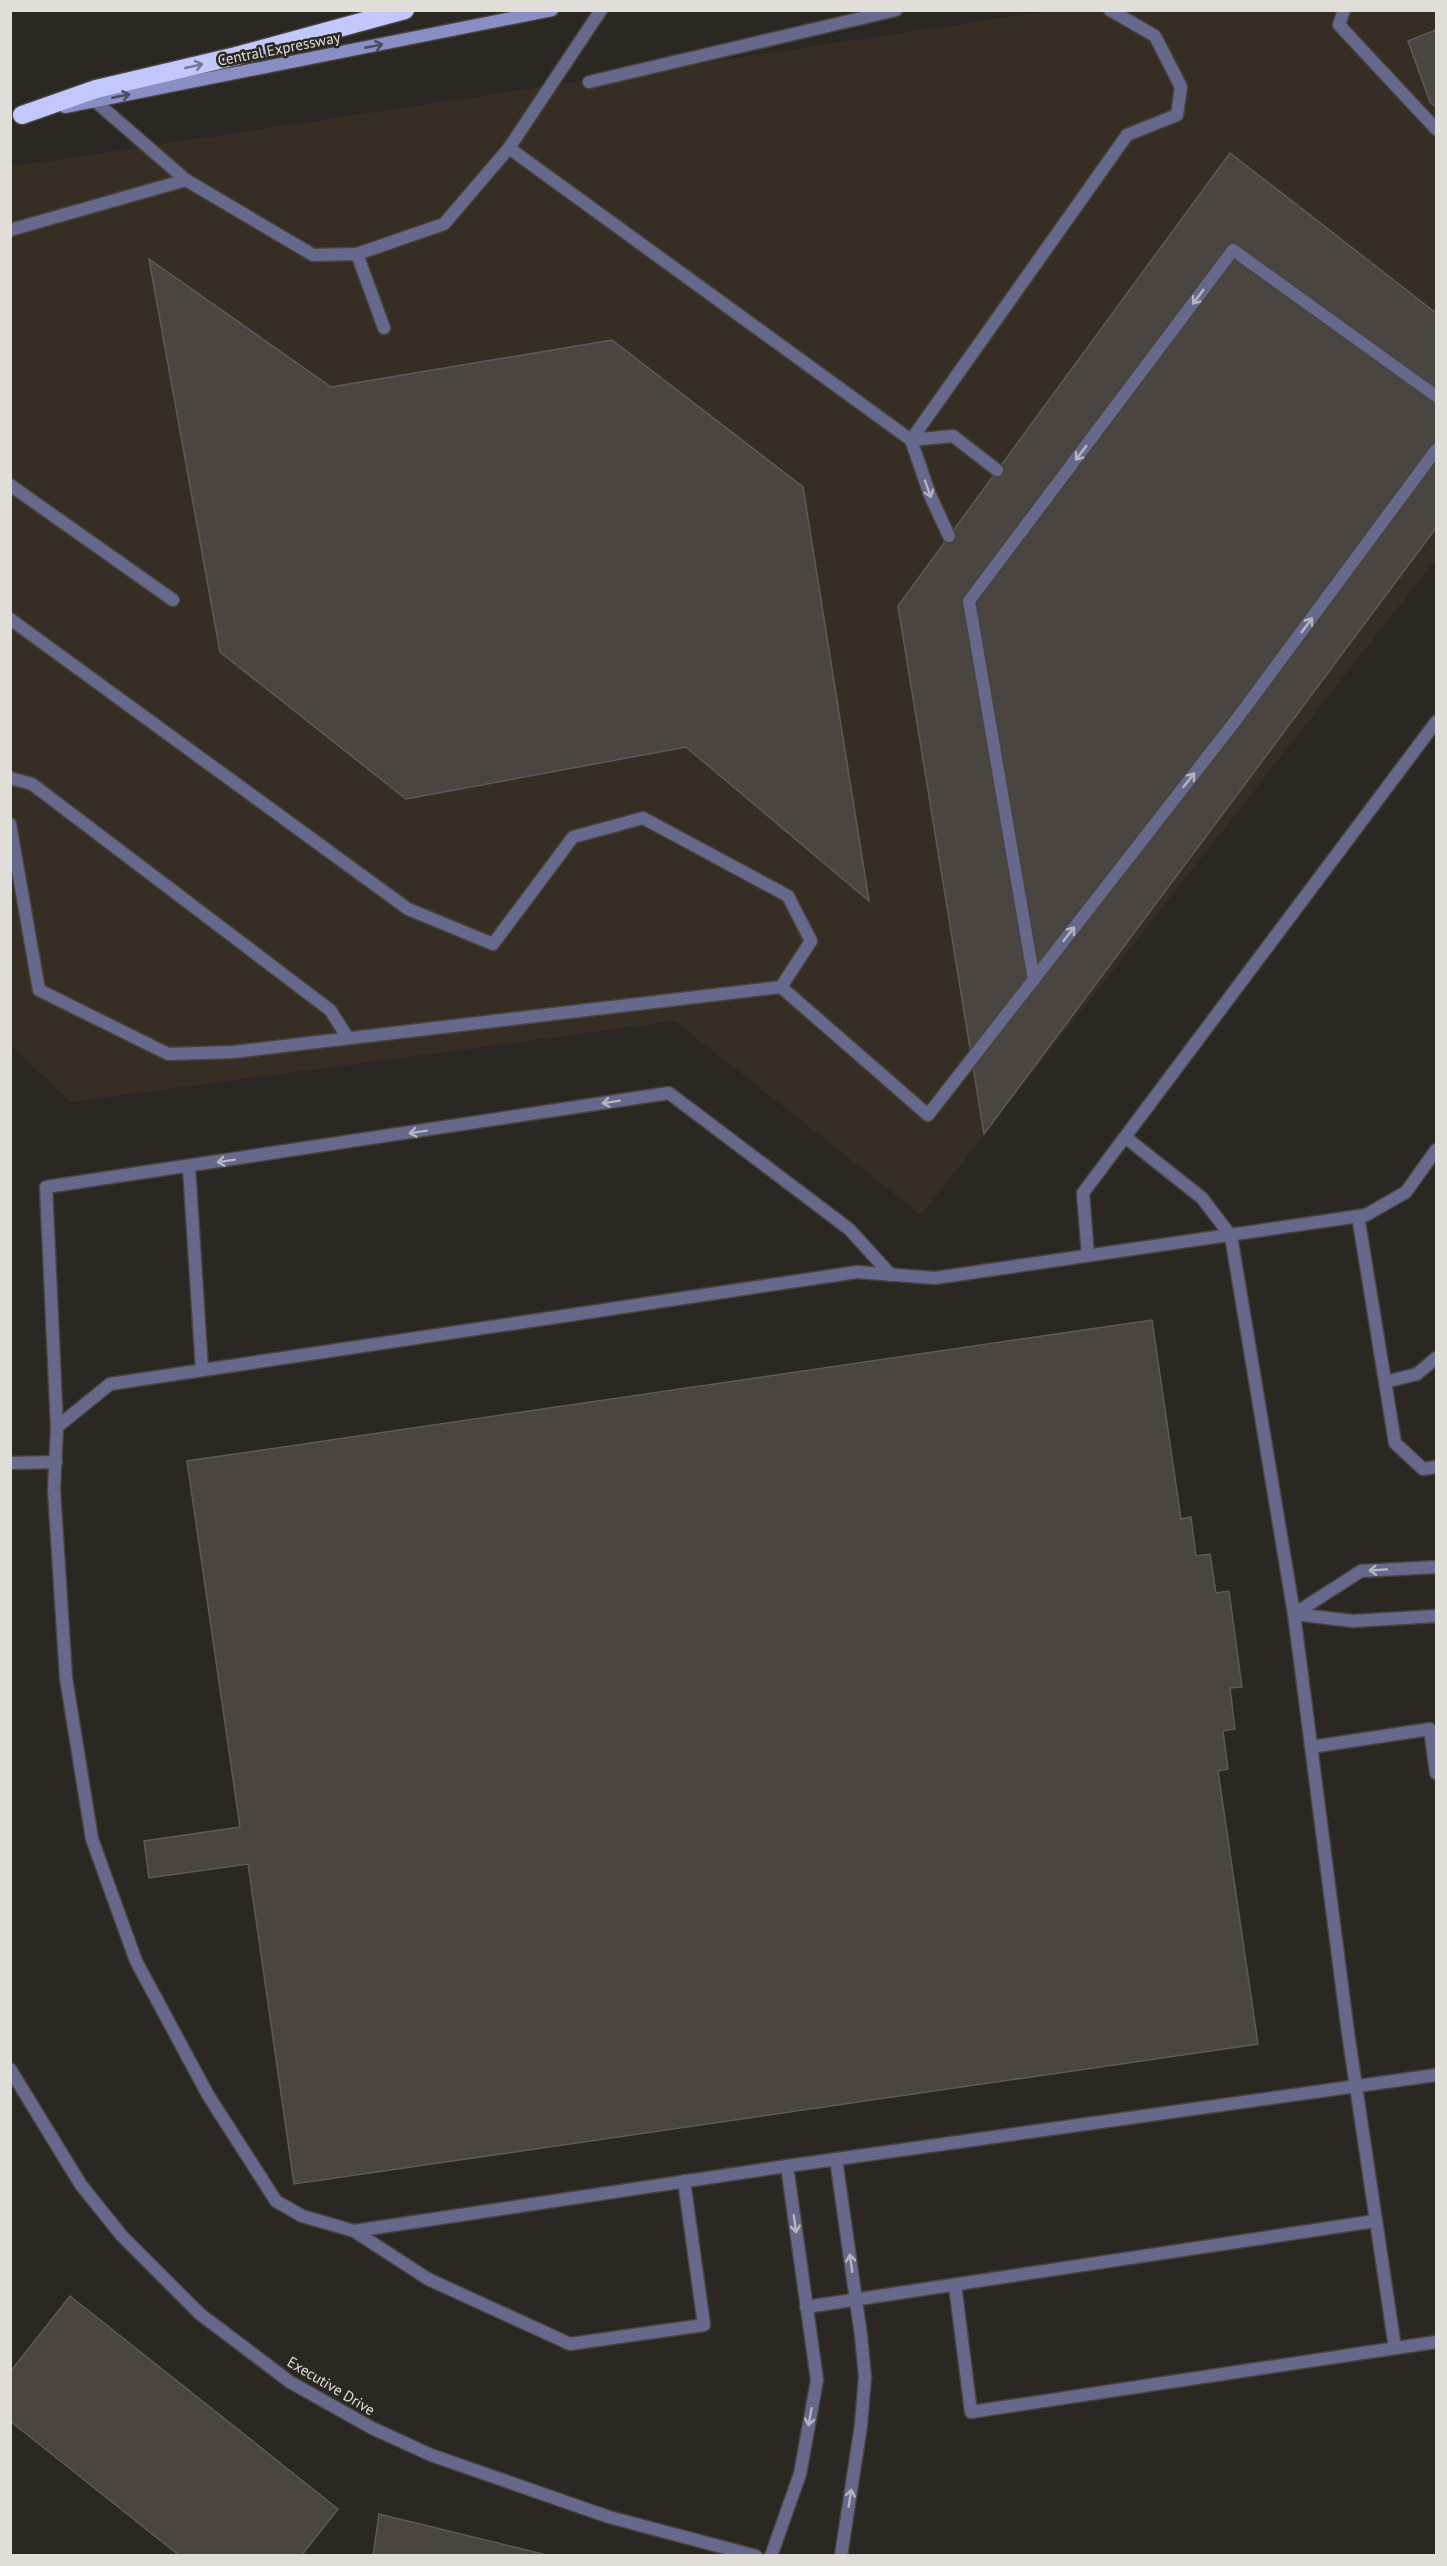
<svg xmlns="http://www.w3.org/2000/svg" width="1447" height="2566" font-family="'PT Sans',sans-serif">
  <rect width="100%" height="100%" fill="#2b2722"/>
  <polygon fill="#362e24" points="1048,11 1436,11 1436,559 921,1215 675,1021 71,1102 11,1046 10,167"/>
  <g fill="#4a4540" stroke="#5e5a54" stroke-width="1.5">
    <polygon points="1436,30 1436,107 1430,102 1408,41"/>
    <polygon points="1230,153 1436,313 1436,528 984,1134 898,606"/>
    <polygon points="149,259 331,387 612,340 803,487 869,901 686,747 406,799 220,652"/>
    <polygon points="1152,1320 1181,1519 1191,1517 1196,1556 1210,1554 1216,1593 1229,1591 1242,1687 1230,1688 1235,1729 1223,1731 1228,1769 1218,1771 1258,2044 294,2184 248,1864 149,1878 144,1841 240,1827 187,1461"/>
    <polygon points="70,2296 338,2509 301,2556 180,2556 10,2421 10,2372"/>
    <polygon points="379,2514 551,2556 373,2556"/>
  </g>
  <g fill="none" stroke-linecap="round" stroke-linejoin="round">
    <g stroke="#48443f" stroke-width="15">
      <g id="service">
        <polyline points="1344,10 1339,25 1436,129"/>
        <polyline points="589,82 896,10"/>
        <polyline points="95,101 186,180 313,255 357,254 444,224 509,148 601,10"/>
        <polyline points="509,148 911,440 1127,135 1177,115 1181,87 1155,36 1110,10"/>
        <polyline points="10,230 186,180"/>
        <polyline points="357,254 384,328"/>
        <polyline points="10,485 173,600"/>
        <polyline points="949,536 930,495 911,440 953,436 997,470"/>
        <polyline points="10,619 408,909 493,944 573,837 643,818 788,896 811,941 781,987 233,1052 168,1054 39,990 10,824"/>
        <polyline points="10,778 32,784 330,1010 348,1038"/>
        <polyline points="1034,980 969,601 1233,250 1436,396"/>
        <polyline points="781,987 928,1115 1236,720 1436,450"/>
        <polyline points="1125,1137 1202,1198 1231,1236 1294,1614 1348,2033 1395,2348"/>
        <polyline points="1436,1150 1406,1192 1366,1215 935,1278 857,1272 110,1384 57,1427 54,1490 66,1678 92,1839 136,1961 208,2095 276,2201 302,2216 354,2231 787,2166 1436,2075"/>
        <polyline points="189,1167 202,1370"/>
        <polyline points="1358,1216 1395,1443 1423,1469 1436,1467"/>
        <polyline points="1088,1255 1083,1193 1436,722"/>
        <polyline points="1385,1382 1417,1374 1436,1358"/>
        <polyline points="57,1427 46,1187 669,1093 849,1229 891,1275"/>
        <polyline points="10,1463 56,1462"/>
        <polyline points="1294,1614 1361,1571 1436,1567"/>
        <polyline points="1294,1614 1353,1621 1436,1616"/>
        <polyline points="1311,1747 1430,1729 1436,1773"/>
        <polyline points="836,2159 861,2336 865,2377 861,2425 841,2556"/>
        <polyline points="354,2231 428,2279 570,2344 704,2325 684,2181"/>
        <polyline points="955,2285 971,2412 1436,2342"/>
        <polyline points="806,2307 1375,2221"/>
        <polyline points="771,2556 800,2474 817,2380 787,2166"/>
      </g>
    </g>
    <g stroke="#48443f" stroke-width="15">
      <polyline id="tertiary" points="10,2069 81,2185 122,2236 200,2314 290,2382 372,2428 431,2455 609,2517 756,2556"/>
    </g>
    <g stroke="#48443f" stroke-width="15">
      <polyline id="secondary" points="65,107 552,10"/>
    </g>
    <g stroke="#48443f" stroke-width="21">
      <polyline id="motorway" points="22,115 96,89 236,56 405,10"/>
    </g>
    <use href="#service" stroke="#66698c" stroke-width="12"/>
    <use href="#tertiary" stroke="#66698c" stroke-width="12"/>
    <use href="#secondary" stroke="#898ec5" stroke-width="12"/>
    <use href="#motorway" stroke="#c2c8fb" stroke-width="18"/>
  </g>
  <defs><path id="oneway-shaft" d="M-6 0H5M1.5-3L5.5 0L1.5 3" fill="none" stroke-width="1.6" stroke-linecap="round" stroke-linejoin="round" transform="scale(1.5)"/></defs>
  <g stroke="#4c4b5b">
    <use href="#oneway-shaft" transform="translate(374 46) rotate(-11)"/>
    <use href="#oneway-shaft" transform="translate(121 96) rotate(-11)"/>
  </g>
  <use stroke="#76788e" href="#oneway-shaft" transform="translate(194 66) rotate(-13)"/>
  <g stroke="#b6b5bf">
    <use href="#oneway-shaft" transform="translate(1198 297) rotate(127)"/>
    <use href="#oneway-shaft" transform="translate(1081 453) rotate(127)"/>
    <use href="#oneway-shaft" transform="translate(928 489) rotate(70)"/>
    <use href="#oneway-shaft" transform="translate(1307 625) rotate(-53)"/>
    <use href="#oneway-shaft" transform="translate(1189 780) rotate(-52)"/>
    <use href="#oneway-shaft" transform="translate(1069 934) rotate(-52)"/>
    <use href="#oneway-shaft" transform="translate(611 1102) rotate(171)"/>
    <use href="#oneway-shaft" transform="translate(418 1132) rotate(171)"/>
    <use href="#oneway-shaft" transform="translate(226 1161) rotate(171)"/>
    <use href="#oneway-shaft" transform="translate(1378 1570) rotate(176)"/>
    <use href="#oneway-shaft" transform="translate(795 2224) rotate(82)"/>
    <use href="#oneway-shaft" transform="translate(851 2263) rotate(-98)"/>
    <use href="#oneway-shaft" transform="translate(810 2417) rotate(100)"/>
    <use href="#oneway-shaft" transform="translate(850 2498) rotate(-81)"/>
  </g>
  <g text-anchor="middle" stroke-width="5" stroke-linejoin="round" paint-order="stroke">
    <g font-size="15" fill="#e1deda" stroke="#2b2722">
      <text transform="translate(279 49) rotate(-11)" y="5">Central Expressway</text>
      <text transform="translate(331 2386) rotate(31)" y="5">Executive Drive</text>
    </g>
  </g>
  <rect width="1447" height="2566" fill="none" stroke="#e1deda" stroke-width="24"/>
</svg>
